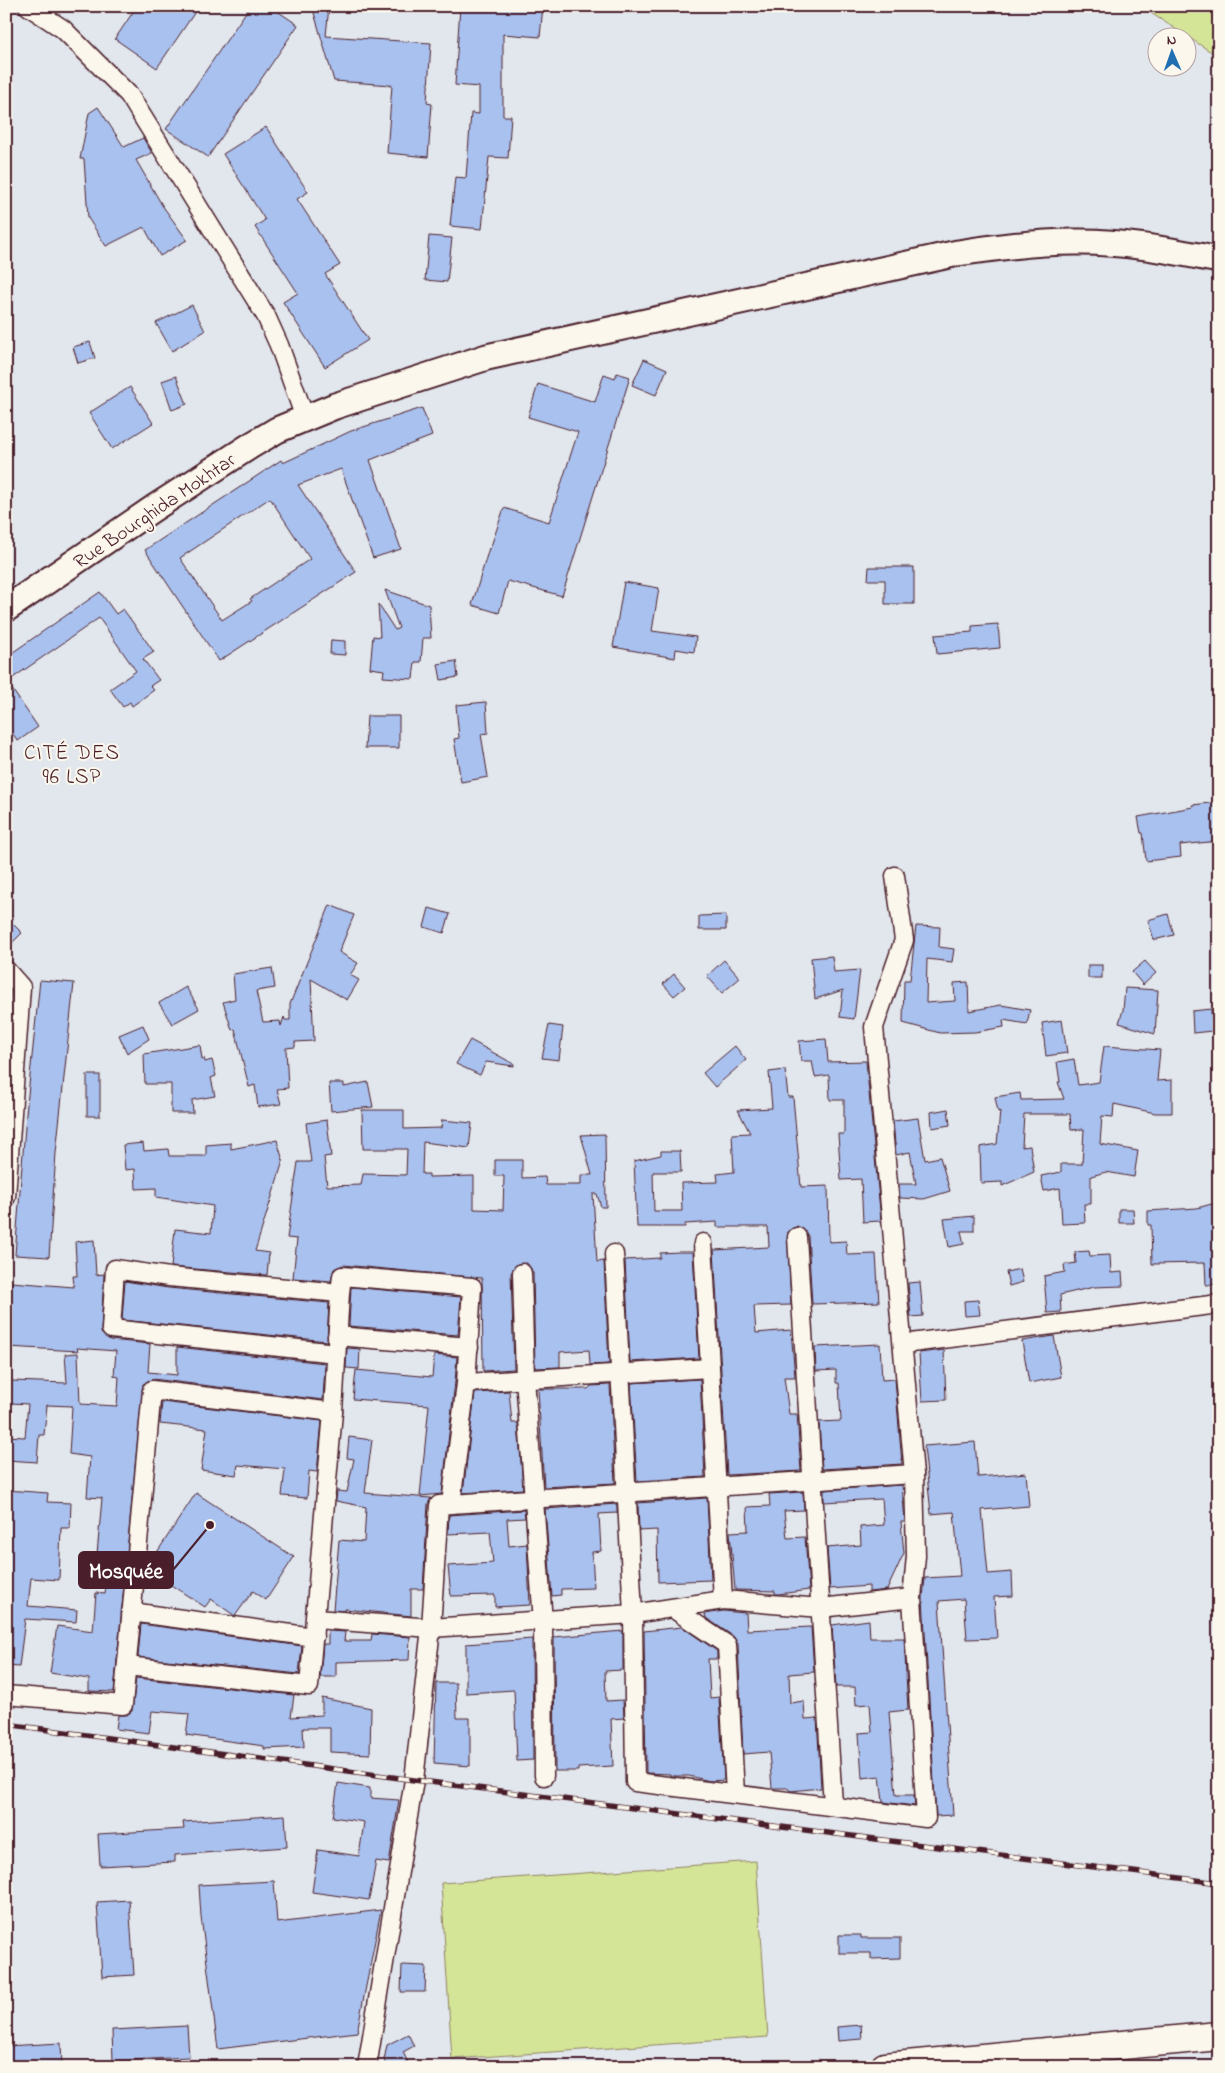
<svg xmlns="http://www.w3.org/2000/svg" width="1225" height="2073" font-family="'Indie Flower',sans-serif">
  <rect width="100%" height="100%" fill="#e2e7ed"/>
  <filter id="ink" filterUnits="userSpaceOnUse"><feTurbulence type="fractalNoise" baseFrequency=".02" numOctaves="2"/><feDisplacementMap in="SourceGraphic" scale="10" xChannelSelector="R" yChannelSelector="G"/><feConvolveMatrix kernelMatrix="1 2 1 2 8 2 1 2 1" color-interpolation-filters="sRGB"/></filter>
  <g filter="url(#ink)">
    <g fill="#d5e598" stroke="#908262">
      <polygon points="1140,6 1219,6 1219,57"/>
      <polygon points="756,1861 768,2037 452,2059 441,1883"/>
    </g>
    <g fill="#a9c1ef" stroke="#4a1f2b" fill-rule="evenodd">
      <polygon points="137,6 199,6 157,68 115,39"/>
      <polygon points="250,6 270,6 298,25 208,157 166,129"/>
      <polygon points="312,6 329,6 326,36 431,43 427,103 432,104 428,157 387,153 392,85 334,81"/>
      <polygon points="460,6 543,6 540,37 503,34 503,116 511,116 508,158 489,157 482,229 450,226 455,177 466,178 471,113 479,114 479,87 455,85"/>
      <polygon points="98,107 124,147 143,138 152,153 136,160 162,205 187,240 160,256 144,227 106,246 88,218 84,159 80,159 89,113"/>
      <polygon points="266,127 308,192 297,199 340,265 325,274 368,340 325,367 283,302 298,293 255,227 265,220 223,154"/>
      <polygon points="429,236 452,238 447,282 425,280"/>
      <polygon points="192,305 205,331 172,351 156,323"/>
      <polygon points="90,342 95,358 78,363 73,347"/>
      <polygon points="644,359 667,369 656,395 632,385"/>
      <polygon points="617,373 630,377 562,596 508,581 499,613 472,605 489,548 490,549 504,508 549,522 578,432 528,417 538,384 595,402 604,374 615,378"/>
      <polygon points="176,376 187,404 172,410 162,381"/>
      <polygon points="130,387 153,423 112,449 89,413"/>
      <path d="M422,408L432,436L370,460L401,549L373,558L341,469L298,485L356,572L219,661L145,550L281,460L283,463L351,431ZM270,498L310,559L250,599L252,601L222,620L180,558Z"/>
      <polygon points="869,567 914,567 914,604 885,604 885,580 868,580"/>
      <polygon points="624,582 659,588 652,631 696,637 694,652 676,649 675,658 613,647"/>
      <polygon points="385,590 429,605 431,638 423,638 421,662 415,662 413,679 383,677 384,670 370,668 373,636 380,637 378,604 395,630 399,628"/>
      <polygon points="100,592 116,614 123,609 154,652 143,659 159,680 150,686 154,690 132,706 130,702 123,707 110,689 136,671 99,618 7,682 38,727 18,741 6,725 6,657"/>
      <polygon points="998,624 1000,648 937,654 935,635 972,632 972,626"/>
      <polygon points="331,640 345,641 345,655 330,654"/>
      <polygon points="456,661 458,677 441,680 438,664"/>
      <polygon points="486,702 488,733 481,734 488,777 461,782 454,739 459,738 456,705"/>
      <polygon points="367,716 399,716 399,748 365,748"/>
      <polygon points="1219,802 1219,841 1180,845 1181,857 1146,861 1143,833 1141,833 1138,817 1193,807 1192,805"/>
      <polygon points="330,905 354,915 339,952 358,963 350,975 359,980 347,1000 311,979 314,1041 295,1042 295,1047 286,1048 288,1088 277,1089 281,1104 258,1107 255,1085 249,1087 235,1029 232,1030 223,1002 235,999 233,974 272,968 275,988 256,991 263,1022 280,1021 281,1026 284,1017 285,1020 290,1020 290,1004"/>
      <polygon points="429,908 450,914 444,933 424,927"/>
      <polygon points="1168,914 1174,935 1154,940 1148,920"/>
      <polygon points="726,915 726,930 699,930 699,916"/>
      <polygon points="6,917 22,933 6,949"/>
      <polygon points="916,926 940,927 939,947 954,949 952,962 927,959 926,1003 955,1001 954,983 968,982 969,1011 1001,1005 1030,1010 1027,1024 1003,1020 1004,1027 975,1032 940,1033 903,1023 904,980 910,980"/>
      <polygon points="832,956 834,972 860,970 854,1019 840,1017 843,990 815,999 811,958"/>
      <polygon points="724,960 740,978 722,993 707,976"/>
      <polygon points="1145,961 1156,973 1143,985 1132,972"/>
      <rect x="1088" y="965" width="14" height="13"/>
      <polygon points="674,974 685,987 674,996 663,984"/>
      <polygon points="40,980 74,983 56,1153 49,1257 15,1255 26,1114"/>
      <polygon points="186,987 199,1009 172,1024 159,1003"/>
      <polygon points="1125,988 1158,990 1155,1034 1119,1023 1123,1010"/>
      <polygon points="1211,1009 1212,1031 1193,1033 1192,1011"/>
      <polygon points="1062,1020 1067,1053 1046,1056 1042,1023"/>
      <polygon points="143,1025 149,1039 127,1053 119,1035"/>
      <polygon points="549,1025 563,1027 559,1060 542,1058"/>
      <polygon points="826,1039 828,1062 866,1061 881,1221 863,1222 861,1179 841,1180 838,1134 844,1134 844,1100 830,1100 829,1075 815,1077 812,1061 801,1061 799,1041"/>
      <polygon points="470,1040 514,1064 514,1066 486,1062 480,1075 456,1064"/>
      <polygon points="200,1045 202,1059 204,1058 205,1062 212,1060 216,1076 211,1078 215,1096 192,1100 193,1113 171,1113 171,1084 145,1084 144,1054"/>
      <polygon points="735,1046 746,1060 715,1087 703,1073"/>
      <polygon points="1104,1046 1160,1050 1157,1081 1172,1080 1172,1113 1155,1113 1114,1104 1113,1117 1102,1116 1100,1144 1138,1151 1134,1177 1106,1172 1091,1176 1091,1204 1084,1204 1085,1223 1062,1224 1060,1188 1044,1191 1041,1176 1061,1172 1061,1164 1082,1164 1084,1129 1071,1130 1070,1114 1024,1114 1022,1147 1030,1146 1034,1172 1002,1186 1002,1182 981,1183 980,1147 997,1144 1000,1111 998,1112 995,1097 1020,1093 1021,1100 1064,1099 1058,1082 1060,1082 1057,1062 1074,1059 1078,1085 1099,1082"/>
      <polygon points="785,1070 788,1097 793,1097 801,1187 828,1186 829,1242 846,1241 847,1255 876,1254 879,1302 812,1304 808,1236 802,1228 797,1226 788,1232 791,1305 754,1306 756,1333 791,1330 795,1377 784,1377 789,1414 797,1414 801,1471 727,1475 714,1250 769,1247 768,1227 717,1227 717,1222 685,1224 685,1227 637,1227 634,1161 661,1155 661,1151 680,1151 681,1172 653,1172 654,1211 682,1211 681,1183 718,1182 717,1174 734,1172 732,1134 750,1133 738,1110 772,1108 769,1072"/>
      <rect x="87" y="1075" width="13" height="41"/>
      <polygon points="368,1082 373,1107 331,1111 329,1083 344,1083 344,1087"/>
      <polygon points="948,1109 950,1125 932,1128 931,1112"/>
      <polygon points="362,1110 404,1110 404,1129 441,1128 442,1120 472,1123 469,1148 423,1142 422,1174 429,1174 429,1177 474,1176 474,1209 503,1210 504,1176 495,1176 495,1160 522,1160 522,1178 545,1177 546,1185 581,1185 581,1175 592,1175 581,1135 605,1134 606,1207 601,1207 597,1194 593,1194 597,1262 604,1261 609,1364 590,1365 589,1350 560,1352 560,1367 535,1368 533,1273 527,1263 517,1264 511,1273 514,1369 483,1371 482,1278 343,1265 334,1269 331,1281 293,1278 297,1239 287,1238 298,1162 311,1162 306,1123 327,1120 331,1156 324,1157 327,1186 361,1185 363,1174 406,1175 407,1149 363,1149"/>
      <polygon points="918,1118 925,1160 940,1157 950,1191 924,1199 900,1198 899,1184 916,1184 910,1152 896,1155 893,1121"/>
      <polygon points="277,1140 283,1161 255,1251 269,1253 267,1275 171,1267 175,1229 211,1233 213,1206 156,1197 156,1188 136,1189 135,1169 125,1170 123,1145 143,1143 144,1151 168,1149 169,1156 206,1156 206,1145 231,1143 231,1149"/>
      <polygon points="1219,1202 1219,1284 1206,1285 1205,1263 1152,1264 1151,1225 1148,1225 1148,1211 1197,1208"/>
      <polygon points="1119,1209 1133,1209 1134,1223 1119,1223"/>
      <polygon points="974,1216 974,1231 961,1231 964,1244 949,1247 944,1219"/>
      <polygon points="94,1240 96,1275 104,1274 101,1333 110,1340 150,1344 148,1372 177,1375 177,1347 325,1363 323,1400 153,1379 143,1384 114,1692 89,1691 89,1679 50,1673 57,1626 93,1631 96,1593 105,1594 108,1567 96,1566 102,1498 87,1497 90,1457 69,1454 72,1406 47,1405 44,1435 39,1435 37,1462 6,1460 6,1436 25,1437 28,1404 11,1403 12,1381 67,1383 65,1354 78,1353 80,1404 117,1406 119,1377 114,1376 116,1351 77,1348 78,1351 8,1347 11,1282 74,1287 73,1276 77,1276 75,1242"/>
      <polygon points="1089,1251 1090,1256 1110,1255 1111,1273 1122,1272 1123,1286 1094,1287 1060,1295 1061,1312 1047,1313 1044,1276 1065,1272 1064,1265 1076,1263 1075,1252"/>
      <polygon points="679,1252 693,1252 699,1358 630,1362 625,1260 660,1258 660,1253"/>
      <polygon points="1020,1269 1023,1282 1009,1286 1006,1272"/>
      <polygon points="125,1281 168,1288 329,1303 327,1341 122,1320"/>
      <polygon points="920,1282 923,1316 911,1317 908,1283"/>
      <polygon points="351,1287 461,1297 458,1335 349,1326"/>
      <polygon points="978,1300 980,1315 965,1316 964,1301"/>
      <polygon points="1054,1336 1061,1377 1029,1383 1022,1341"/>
      <polygon points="880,1344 882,1380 895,1379 902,1464 822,1469 819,1422 841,1421 839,1383 836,1383 836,1370 816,1371 815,1347"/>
      <polygon points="347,1348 360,1349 359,1369 346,1368"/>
      <polygon points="944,1350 946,1400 922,1401 919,1353"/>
      <polygon points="434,1355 457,1357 455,1382 442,1494 420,1496 429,1405 353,1399 356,1370 432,1377"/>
      <polygon points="700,1379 705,1477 637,1481 631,1383"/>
      <polygon points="610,1385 615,1483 544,1487 538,1389 588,1389 591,1386"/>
      <polygon points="509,1391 512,1423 518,1423 523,1489 463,1493 475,1393"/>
      <polygon points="162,1402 322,1421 317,1472 309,1471 307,1498 282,1496 285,1469 238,1465 236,1475 201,1470 207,1429 160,1424"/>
      <polygon points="349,1437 372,1440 365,1493 431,1498 428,1504 423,1589 411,1589 411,1616 345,1609 345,1611 333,1610 339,1540 364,1542 366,1507 336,1501 337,1491 347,1492 354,1459 347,1458"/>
      <polygon points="975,1442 978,1477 1026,1473 1029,1506 982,1510 988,1574 1012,1572 1013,1596 994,1597 997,1638 967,1639 964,1599 939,1601 953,1815 936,1816 923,1598 925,1578 960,1576 954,1512 931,1514 924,1446"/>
      <polygon points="902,1485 905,1522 901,1522 904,1553 887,1590 869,1592 869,1586 830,1589 827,1548 861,1545 860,1527 884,1525 882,1499 824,1502 824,1490"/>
      <polygon points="6,1490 48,1493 47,1502 71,1503 70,1528 61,1528 59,1580 31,1578 28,1606 77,1610 76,1622 25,1619 19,1667 6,1666"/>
      <polygon points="803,1492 804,1510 784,1511 787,1538 805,1537 809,1590 779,1594 775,1594 775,1591 735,1590 730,1532 748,1531 747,1507 770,1506 769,1494"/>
      <polygon points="196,1493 294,1557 266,1600 253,1591 235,1616 211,1599 205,1607 146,1569"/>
      <polygon points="707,1498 711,1580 658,1582 657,1530 639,1531 638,1503"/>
      <polygon points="617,1504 617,1513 599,1514 601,1551 592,1552 594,1588 561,1589 561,1595 552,1596 545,1509"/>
      <polygon points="524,1510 525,1518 507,1519 509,1546 527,1544 530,1605 495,1607 495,1595 451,1596 448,1566 493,1563 490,1532 448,1534 449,1515"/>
      <polygon points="723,1611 746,1613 747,1630 811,1627 814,1672 789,1674 790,1703 804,1701 805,1719 817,1718 821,1788 791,1791 787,1788 772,1788 769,1752 743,1754 738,1644 733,1636 706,1618 705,1614"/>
      <polygon points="869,1620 870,1638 904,1638 908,1710 889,1712 896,1795 914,1795 915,1806 883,1802 880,1776 862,1778 859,1733 872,1732 870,1704 856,1705 855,1687 836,1687 832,1625"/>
      <polygon points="141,1624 302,1646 299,1674 138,1657"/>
      <polygon points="682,1627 717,1651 717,1659 708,1659 710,1698 719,1697 724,1780 710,1781 689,1776 670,1776 670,1774 646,1773 644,1631"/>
      <polygon points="328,1631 345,1632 344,1641 371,1641 372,1634 410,1637 409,1660 336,1662 336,1677 320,1677 323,1644 328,1644"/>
      <polygon points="623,1631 623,1670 605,1671 606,1701 623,1700 624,1718 611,1719 613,1766 578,1768 578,1771 555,1771 554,1637"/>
      <polygon points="532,1639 533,1760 517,1761 514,1690 466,1693 466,1644"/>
      <polygon points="136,1678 294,1695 291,1717 322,1715 322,1698 371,1708 370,1754 330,1752 330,1728 303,1728 304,1747 264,1749 264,1746 186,1735 189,1714 152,1711 149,1733 116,1729 118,1715 127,1715 132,1711"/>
      <polygon points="436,1683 456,1683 457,1718 470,1718 470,1766 434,1763"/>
      <polygon points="338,1783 370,1788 370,1798 399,1800 389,1863 376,1861 369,1900 312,1892 318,1850 359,1856 364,1822 333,1817"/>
      <polygon points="285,1815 287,1847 175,1855 175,1862 100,1866 98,1834 184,1829 183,1822"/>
      <polygon points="274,1881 277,1923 381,1910 357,2032 218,2049 201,1917 199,1885"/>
      <polygon points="129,1900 134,1975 102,1977 97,1902"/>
      <polygon points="839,1935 861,1935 861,1938 900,1938 900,1958 871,1959 871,1953 839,1953"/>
      <polygon points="402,1965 426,1966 425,1992 401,1992"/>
      <polygon points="861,2025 862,2039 838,2041 837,2027"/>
      <polygon points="187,2026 189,2057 113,2061 112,2030"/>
      <polygon points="408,2034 414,2046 403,2052 410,2067 387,2067 384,2060 387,2045"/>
      <polygon points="61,2043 62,2067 6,2067 6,2046"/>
    </g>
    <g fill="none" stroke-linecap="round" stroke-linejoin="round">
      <g stroke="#4a1f2b" stroke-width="21">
        <g id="minor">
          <polyline points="28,6 63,29 129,95 266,316 279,345 305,418"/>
          <polyline points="895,876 904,940 874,1027 914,1474 916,1556 912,1598"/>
          <polyline points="6,970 21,987 6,1197"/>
          <polyline points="797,1237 833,1805"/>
          <polyline points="703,1243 723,1600"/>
          <polyline points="522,1273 525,1378 543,1622 544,1776"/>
          <polyline points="340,1293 342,1276 472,1287 466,1383"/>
          <polyline points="337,1336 469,1347"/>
          <polyline points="903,1344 1219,1304"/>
          <polyline points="451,1504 914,1474"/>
          <polyline points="674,1609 727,1645 735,1794"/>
          <polyline points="131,1612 314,1637"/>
          <polyline points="316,1619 431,1628 633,1614 723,1600 821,1608 912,1598 926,1818 635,1782 633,1614 614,1254"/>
          <polyline points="127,1666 309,1686 333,1412 340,1293 169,1277 115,1269 111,1329 336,1353"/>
          <polyline points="6,1695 123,1705 152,1390 333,1412"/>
          <polyline points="367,2067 414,1780 431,1628 439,1505 451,1504 466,1383 710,1368"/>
        </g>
      </g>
      <g stroke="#4a1f2b" stroke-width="29">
        <path id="secondary" d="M6,609L154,508L250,446L277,430L335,406L487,357L958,253C997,247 1036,242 1075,242C1123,241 1172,251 1219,260"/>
      </g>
      <g stroke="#4a1f2b" stroke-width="31">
        <polyline id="primary" points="885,2067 1219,2036"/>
      </g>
      <use href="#minor" stroke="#fbf7ec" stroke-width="18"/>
      <use href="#secondary" stroke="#fbf7ec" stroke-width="25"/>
      <use href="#primary" stroke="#fbf7ec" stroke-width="28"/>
      <g stroke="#4a1f2b" stroke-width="5.5">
        <polyline id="rail" points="6,1724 414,1780 1219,1883"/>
      </g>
      <use href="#rail" stroke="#fbf7ec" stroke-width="4" stroke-dasharray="11" stroke-linecap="butt"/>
    </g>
  </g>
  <g text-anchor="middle" stroke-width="4" stroke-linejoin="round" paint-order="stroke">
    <g font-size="20" fill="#4a1f2b" stroke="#fbf7ec">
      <text transform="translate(154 510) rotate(-34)" y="7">Rue Bourghida Mokhtar</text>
    </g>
    <g font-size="21" letter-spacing="1" fill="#4a1f2b" stroke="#fbf7ec">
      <text x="72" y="759">CITÉ DES<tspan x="72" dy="24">96 LSP</tspan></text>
    </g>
  </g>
  <path fill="none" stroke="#4a1f2b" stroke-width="2" d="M210 1525L173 1570"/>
  <circle fill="#4a1f2b" stroke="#fbf7ec" stroke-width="2" cx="210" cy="1525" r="5"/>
  <rect fill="#4a1f2b" stroke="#4a1f2b" stroke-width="2" x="79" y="1552" width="94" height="36" rx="5"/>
  <g font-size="21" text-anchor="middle" font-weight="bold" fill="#fff">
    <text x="126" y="1578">Mosquée</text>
  </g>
  <rect width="1225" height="2073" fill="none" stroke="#fbf7ec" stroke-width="25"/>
  <rect x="12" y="12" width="1200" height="2048" fill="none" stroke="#4a1f2b" stroke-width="2" filter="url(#ink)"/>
  <g transform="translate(1172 52) rotate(358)"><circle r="24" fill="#fbf7ec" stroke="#b4a19f"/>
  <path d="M0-4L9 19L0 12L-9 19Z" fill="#1f6fb2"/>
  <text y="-8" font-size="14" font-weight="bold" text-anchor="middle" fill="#4a1f2b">N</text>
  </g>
</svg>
